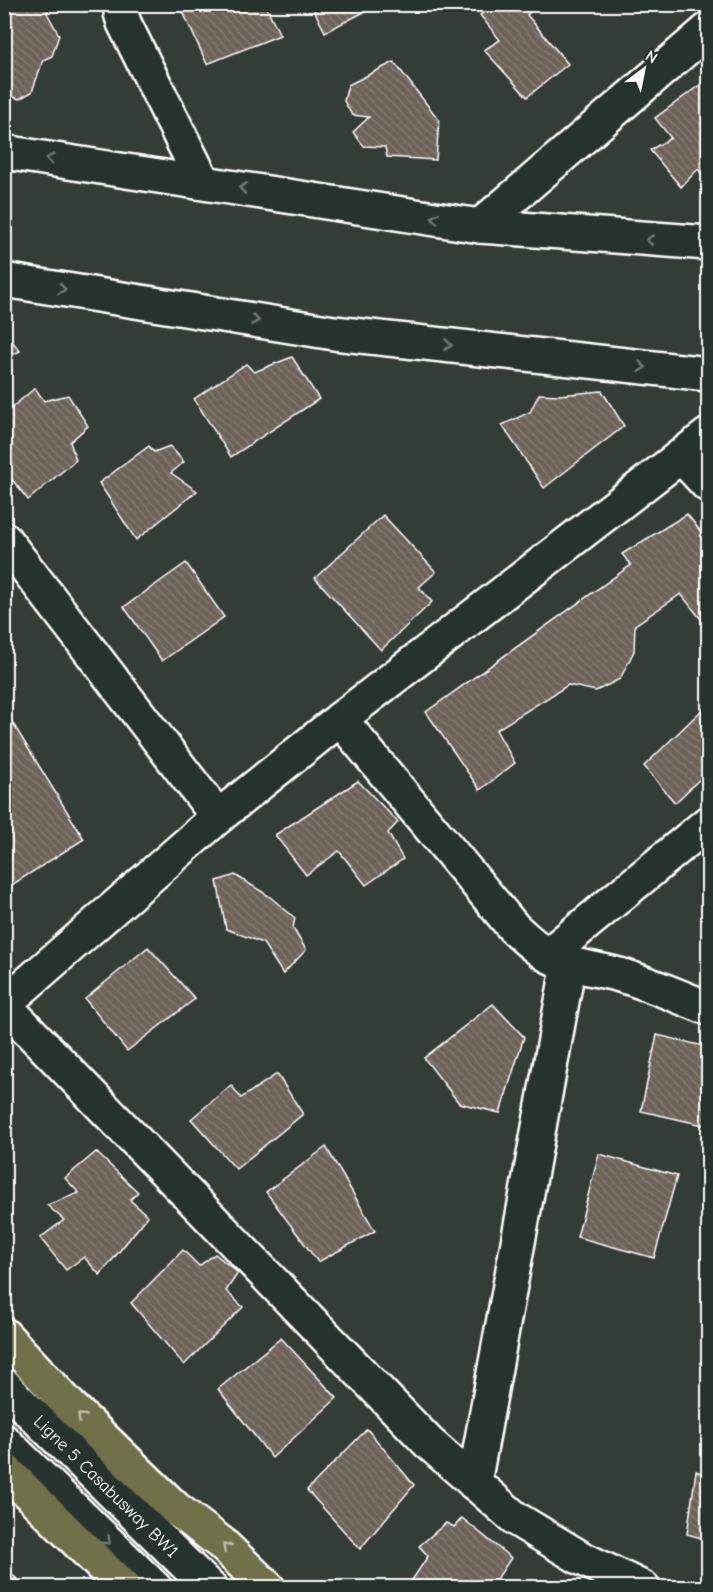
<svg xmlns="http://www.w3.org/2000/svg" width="713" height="1592" font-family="'Comic Neue',sans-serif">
  <defs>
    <pattern id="building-back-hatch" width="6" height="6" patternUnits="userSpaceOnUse" patternTransform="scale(1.5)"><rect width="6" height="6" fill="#6d6259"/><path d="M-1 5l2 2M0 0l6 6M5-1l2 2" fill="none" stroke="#837a72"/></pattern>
  </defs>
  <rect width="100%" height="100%" fill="#343c36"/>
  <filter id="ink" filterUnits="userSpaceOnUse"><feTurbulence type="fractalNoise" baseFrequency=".0167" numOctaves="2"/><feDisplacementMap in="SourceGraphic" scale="12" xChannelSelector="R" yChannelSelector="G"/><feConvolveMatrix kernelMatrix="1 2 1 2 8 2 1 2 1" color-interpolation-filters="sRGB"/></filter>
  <g filter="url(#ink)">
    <g fill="url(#building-back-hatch)" stroke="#fff" stroke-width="1.5">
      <polygon points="4,4 50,4 47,13 59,35 52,56 43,60 32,92 19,99 4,94"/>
      <polygon points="196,4 265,4 280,35 207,64 183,12"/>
      <polygon points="311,4 380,4 325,32"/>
      <polygon points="496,4 537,4 527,15 568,64 527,97 484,50 500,40 480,15"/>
      <polygon points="394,62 439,120 436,160 387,157 385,147 364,146 353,132 369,117 352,115 344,101 348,85"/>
      <polygon points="708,79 708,179 707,181 698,169 681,187 650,150 671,138 655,118"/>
      <polygon points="4,331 20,351 4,359"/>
      <polygon points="292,357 319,399 231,457 194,399 246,364 254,372"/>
      <polygon points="4,362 12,371 4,378"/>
      <polygon points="35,388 44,401 68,395 88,426 70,442 76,460 28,500 4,469 4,414"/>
      <polygon points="602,391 624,426 544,488 502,425 530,412 539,394 559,395"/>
      <polygon points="149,446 154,452 170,446 184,462 171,473 197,491 136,540 99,483"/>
      <polygon points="687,514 708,541 708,628 681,594 635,625 634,651 620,679 596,691 568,685 496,730 515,763 480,790 426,712 631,565 622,554"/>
      <polygon points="383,515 436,572 419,587 432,602 381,650 315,578"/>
      <polygon points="186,563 224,617 162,661 124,607"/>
      <polygon points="708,704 708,771 675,803 644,766"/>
      <polygon points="4,709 84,839 4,890"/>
      <polygon points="358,781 398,822 388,833 403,859 366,885 339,851 306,875 275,835"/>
      <polygon points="235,875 269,896 295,918 293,928 306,950 283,974 263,943 226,929 217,881"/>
      <polygon points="148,947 195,999 127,1051 85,999"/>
      <polygon points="493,1004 524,1037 500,1113 459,1103 424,1058"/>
      <polygon points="657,1035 708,1047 708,1126 641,1111"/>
      <polygon points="277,1074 303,1114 236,1169 191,1119 231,1085 241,1098"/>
      <polygon points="326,1147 375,1231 318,1262 266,1192"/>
      <polygon points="96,1152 138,1192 130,1200 148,1216 100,1275 84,1257 66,1270 40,1238 64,1220 47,1205 79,1193 65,1178"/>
      <polygon points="599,1154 677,1176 654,1258 577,1237"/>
      <polygon points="183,1250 199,1266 215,1254 238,1273 226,1291 243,1307 184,1365 131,1303"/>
      <polygon points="281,1338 337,1398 272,1458 218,1389"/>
      <polygon points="367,1429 414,1485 360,1549 307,1490"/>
      <polygon points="696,1471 708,1476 708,1540 687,1534"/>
      <polygon points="462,1518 511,1558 497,1579 511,1588 422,1588 412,1580 428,1556 419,1546 446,1523 454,1527"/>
      <polygon points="4,1568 16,1578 7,1588 4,1588"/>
      <polygon points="16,1578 28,1588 7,1588"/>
    </g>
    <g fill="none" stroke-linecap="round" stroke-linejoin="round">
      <g stroke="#fff" stroke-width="38">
        <g id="minor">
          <polyline points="122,4 121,13 124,23 203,182"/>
          <polyline points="4,152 480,226 708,243"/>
          <polyline points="480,226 708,30"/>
          <polyline points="4,280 334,333 708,374"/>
          <polyline points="682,457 708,485"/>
          <polyline points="4,539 218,817"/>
          <path d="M340,719L514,928C524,937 534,947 546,954C569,968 601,968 626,977C654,985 681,998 708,1008"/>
          <polyline points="548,955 708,823"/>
          <polyline points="4,1004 218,817 340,719 708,435"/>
          <polyline points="4,1005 429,1443 516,1519 579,1557 643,1588"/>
          <path id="s1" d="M4,1385L16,1398L210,1588"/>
          <polyline points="4,1441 155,1588"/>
          <polyline points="474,1483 569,963"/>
        </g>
      </g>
      <g stroke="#fff" stroke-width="38">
        <g id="major">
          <polyline points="4,1335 70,1406 175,1508 221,1543 268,1588"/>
          <polyline points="4,1469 124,1588"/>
        </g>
      </g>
      <use href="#minor" stroke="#26332d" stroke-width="33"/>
      <use href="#major" stroke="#6f704a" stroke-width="33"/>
    </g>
    <defs><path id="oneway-chevron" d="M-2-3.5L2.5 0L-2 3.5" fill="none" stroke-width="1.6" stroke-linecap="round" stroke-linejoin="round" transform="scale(1.5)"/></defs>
    <g stroke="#727a76">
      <use href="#oneway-chevron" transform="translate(50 159) rotate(-171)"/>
      <use href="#oneway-chevron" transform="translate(243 188) rotate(-172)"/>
      <use href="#oneway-chevron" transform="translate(435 218) rotate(-171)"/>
      <use href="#oneway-chevron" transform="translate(650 240) rotate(-175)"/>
      <use href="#oneway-chevron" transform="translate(62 289) rotate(9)"/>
      <use href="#oneway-chevron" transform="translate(255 320) rotate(9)"/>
      <use href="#oneway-chevron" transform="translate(448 345) rotate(6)"/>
      <use href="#oneway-chevron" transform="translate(642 367) rotate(6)"/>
      <use href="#oneway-chevron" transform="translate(107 1541) rotate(44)"/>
    </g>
    <g stroke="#bebfae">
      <use href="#oneway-chevron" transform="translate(81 1417) rotate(-136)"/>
      <use href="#oneway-chevron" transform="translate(226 1547) rotate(-139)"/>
    </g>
  </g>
  <g text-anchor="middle" stroke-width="5" stroke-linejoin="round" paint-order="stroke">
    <g font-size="18" fill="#fff" stroke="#26332d">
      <text dy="6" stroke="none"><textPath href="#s1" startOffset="144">Ligne 5 Casabusway BW1</textPath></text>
    </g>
  </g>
  <rect width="713" height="1592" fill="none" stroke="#26332d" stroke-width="24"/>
  <rect x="12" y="12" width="689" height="1568" fill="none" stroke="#fff" stroke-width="2" filter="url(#ink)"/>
  <g transform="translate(644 69) rotate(32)" stroke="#26332d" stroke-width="4.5" paint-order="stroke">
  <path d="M0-4.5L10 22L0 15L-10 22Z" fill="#ffffff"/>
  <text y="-9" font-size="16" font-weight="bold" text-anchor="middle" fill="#ffffff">N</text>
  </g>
</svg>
